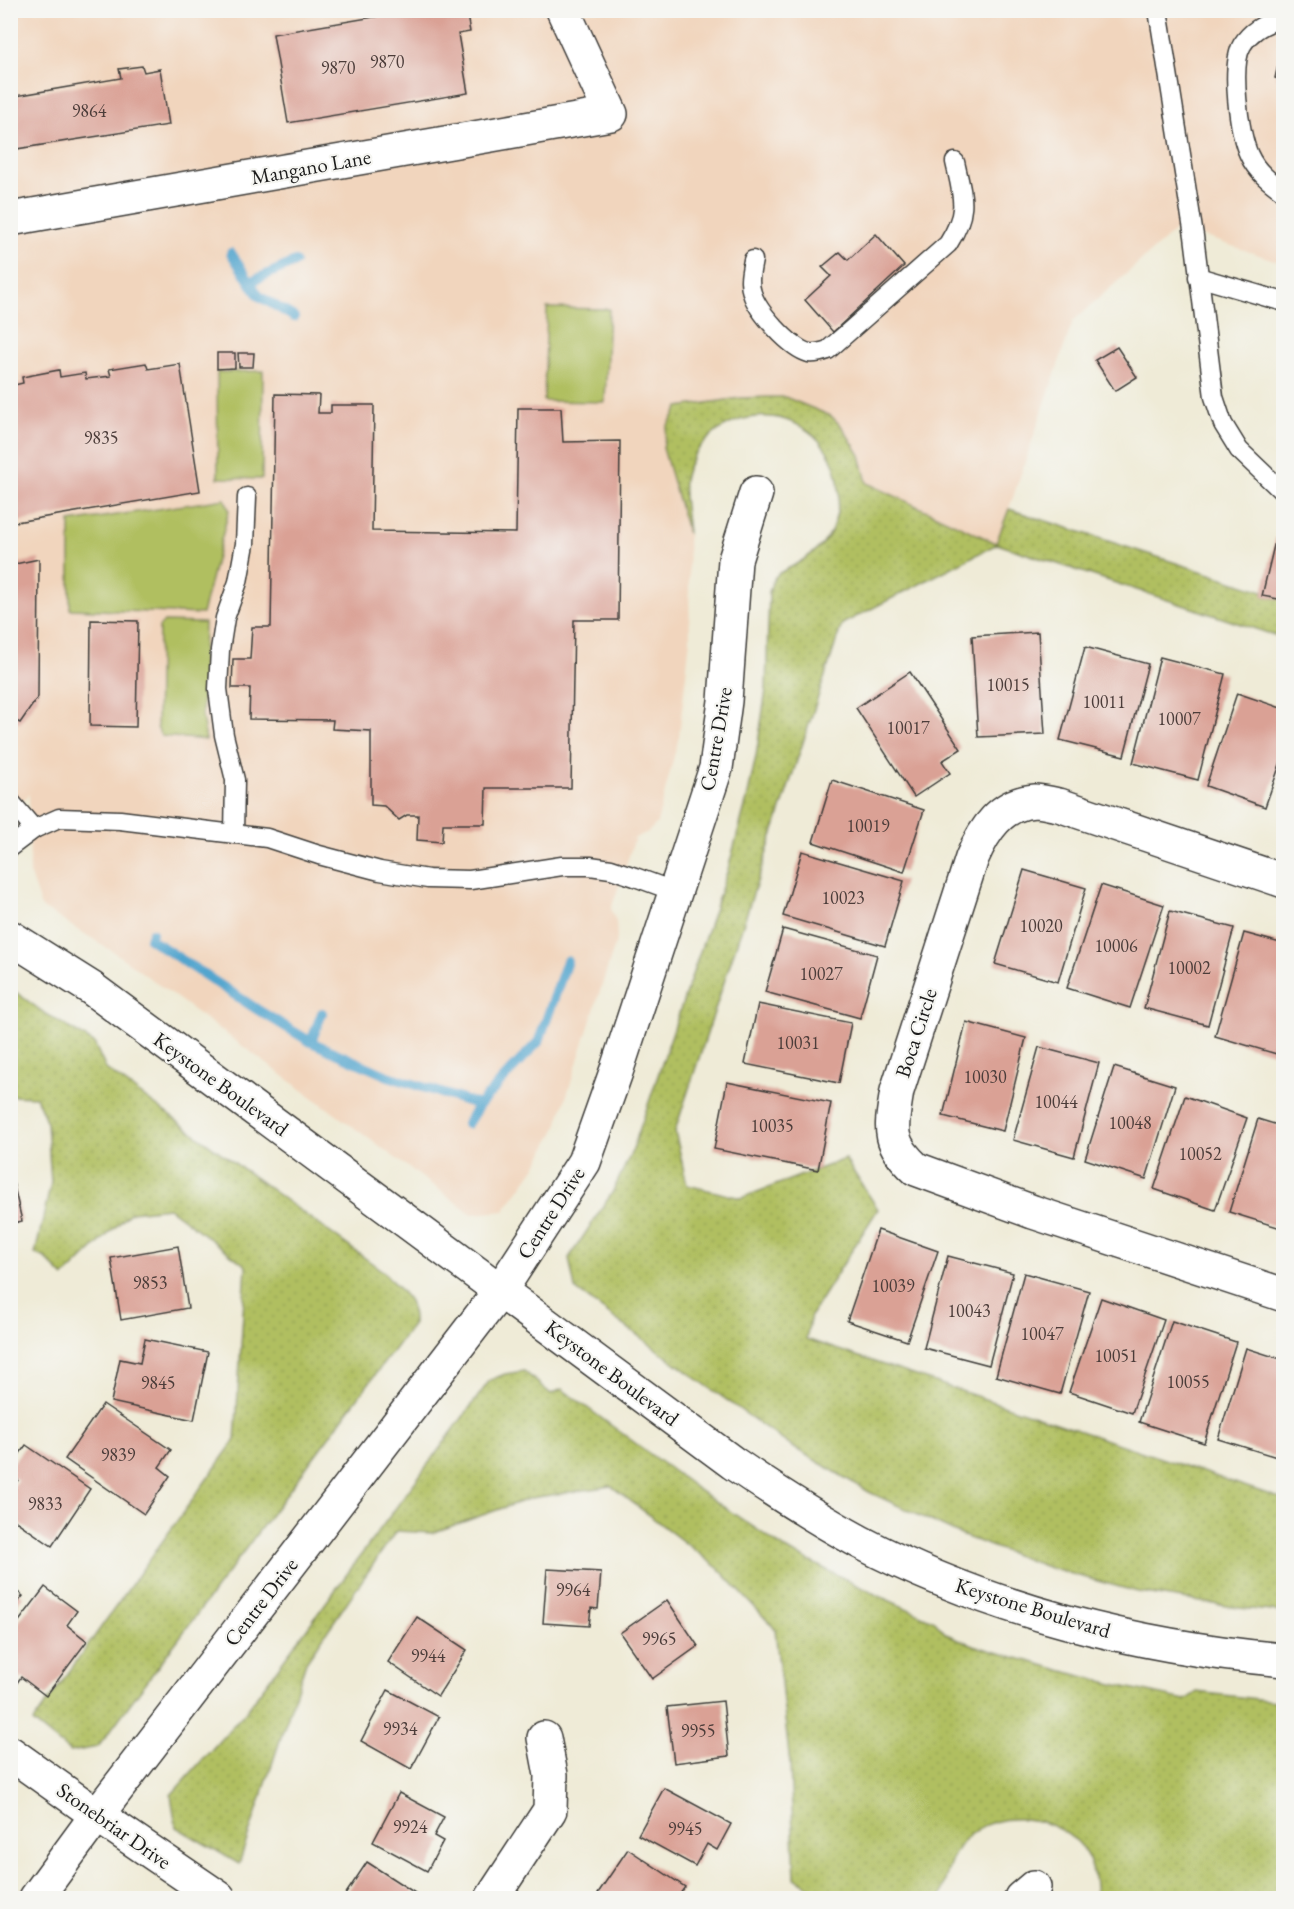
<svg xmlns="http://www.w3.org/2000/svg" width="1294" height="1909" font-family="'EB Garamond',serif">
  <defs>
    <pattern id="grass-dots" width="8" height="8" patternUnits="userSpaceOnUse" patternTransform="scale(1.5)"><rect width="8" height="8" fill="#b0bf61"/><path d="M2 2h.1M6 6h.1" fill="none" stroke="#97a454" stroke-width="1.8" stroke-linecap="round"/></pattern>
  </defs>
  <rect width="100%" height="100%" fill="#f6f6f2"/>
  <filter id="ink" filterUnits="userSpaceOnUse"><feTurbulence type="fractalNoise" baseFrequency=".0167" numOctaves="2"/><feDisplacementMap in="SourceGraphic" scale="12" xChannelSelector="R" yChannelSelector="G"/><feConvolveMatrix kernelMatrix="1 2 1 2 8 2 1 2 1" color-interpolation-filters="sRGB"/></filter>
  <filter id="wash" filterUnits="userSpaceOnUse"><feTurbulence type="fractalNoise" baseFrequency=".008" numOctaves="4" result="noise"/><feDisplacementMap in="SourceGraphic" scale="24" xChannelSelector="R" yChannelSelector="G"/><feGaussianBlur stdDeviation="1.35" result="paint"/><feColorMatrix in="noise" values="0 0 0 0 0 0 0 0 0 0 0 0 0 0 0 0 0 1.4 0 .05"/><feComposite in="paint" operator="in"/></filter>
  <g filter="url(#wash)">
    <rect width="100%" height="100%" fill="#efebd7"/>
    <polygon fill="#f1d5bd" points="11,11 1283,11 1283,263 1178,228 1073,321 997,544 867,483 860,455 843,428 831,416 785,397 751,397 680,407 667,427 663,448 688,534 690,639 679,736 657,823 648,832 635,838 611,909 616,922 617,938 556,1129 535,1168 504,1211 472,1214 114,952 41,907 30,875 29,794 11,813"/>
    <g fill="url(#grass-dots)" stroke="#666e3e" stroke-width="1.5">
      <path d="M768,397H785L831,416L843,428L860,455L867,483L996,543L1009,509L1263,591V596L1283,600V638L997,544L842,624L675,1131L687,1185L741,1198L845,1159L878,1209L811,1315L806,1339L1283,1499V1612L1239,1608L1138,1592L1050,1568L961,1535L869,1492L791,1446L686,1371L575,1289L569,1258L612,1193L633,1149L728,869L747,799L756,756L766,690L769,592C771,586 772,579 777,575C781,571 788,569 793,566C817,552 832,541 837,512C854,427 755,384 701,446C693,455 687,467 684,479C682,494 687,518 688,534L663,448L667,427L679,407L740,398Z"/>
      <path d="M10,988L43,1012L94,1043L106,1069L384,1272C400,1293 414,1295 413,1324L98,1747L70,1752L33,1722L235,1440L246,1266L169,1208L131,1212L64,1277L44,1257L35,1254L51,1183L47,1123L36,1097L11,1096Z"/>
      <path d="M524,1371L551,1394L562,1389L696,1488L787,1550L877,1595L935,1621L946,1634L979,1647L1074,1674L1125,1687L1185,1700L1197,1692L1283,1702V1898H1096C1095,1883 1094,1867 1086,1854C1063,1815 996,1806 965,1839C950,1855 946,1879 940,1898H828L795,1878L790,1764L775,1629L719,1569L611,1486L531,1498L432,1533L396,1531L306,1662L239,1864L176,1827L171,1795L246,1711L490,1380L505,1374Z"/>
    </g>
    <g fill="#b0bf61" stroke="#666e3e" stroke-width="1.5">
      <polygon points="547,308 609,309 605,402 544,401"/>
      <polygon points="263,371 262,479 218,478 217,372"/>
      <polygon points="225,499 229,510 202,614 70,609 70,522"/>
      <polygon points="164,622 204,623 202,716 206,740 161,736 157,727 159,627"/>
    </g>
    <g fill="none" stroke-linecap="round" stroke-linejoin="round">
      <g stroke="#53a5ce" stroke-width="10">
        <polyline points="231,253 259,296 294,317"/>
        <polyline points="250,282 295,262"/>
        <polyline points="152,933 150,939 258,1010 311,1042 388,1076 479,1105"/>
        <polyline points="311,1042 322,1013"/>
        <polyline points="467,1124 479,1105 539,1041 567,961"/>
      </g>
    </g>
    <g id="blocks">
      <g fill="#daa195">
        <polygon points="415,10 466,10 470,32 458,34 468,93 288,123 273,34"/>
        <polygon points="1283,44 1284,45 1284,81 1275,78"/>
        <polygon points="142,66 144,72 160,69 169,125 10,150 10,97 121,78 119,69"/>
        <polygon points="876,234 904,266 833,332 805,300 831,276 822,267 840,252 848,260"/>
        <polygon points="1117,347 1137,377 1115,391 1095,360"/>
        <polygon points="217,353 235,353 235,368 217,369"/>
        <polygon points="238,353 254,353 253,367 239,367"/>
        <polygon points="146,363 148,369 180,364 200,491 10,523 10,386 23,383 22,377 59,370 60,377 85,373 86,379 111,376 109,369"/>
        <polygon points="275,394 319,395 318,413 331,413 331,405 374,405 372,531 516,533 518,408 561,408 563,442 620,441 618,620 574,620 571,788 486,788 485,824 443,824 442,842 417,840 418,815 407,815 399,820 384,806 371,805 371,731 332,729 333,720 249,719 250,688 232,688 233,659 250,659 252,627 271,627"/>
        <polygon points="1276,537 1284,539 1284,600 1262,596"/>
        <polygon points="39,559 38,697 20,723 10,718 10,565"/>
        <polygon points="91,620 138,621 136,727 90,726"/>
        <polygon points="1038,632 1045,734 978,737 972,636"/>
        <polygon points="1085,647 1148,664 1124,756 1060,740"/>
        <polygon points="1160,657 1225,674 1198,780 1133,763"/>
        <polygon points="910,672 961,749 942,761 950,773 914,797 856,708"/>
        <polygon points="1237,693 1284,709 1284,753 1265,807 1206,786"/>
        <polygon points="832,780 924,810 904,872 813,842"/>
        <polygon points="802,851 904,881 885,946 783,916"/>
        <polygon points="1024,870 1086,888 1058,982 995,964"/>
        <polygon points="1101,885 1164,905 1130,1008 1067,988"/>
        <polygon points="1170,911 1234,928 1208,1025 1144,1008"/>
        <polygon points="783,929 877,955 860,1018 765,992"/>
        <polygon points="1244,933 1284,944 1284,1042 1280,1055 1215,1036"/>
        <polygon points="758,1004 851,1023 839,1083 745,1064"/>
        <polygon points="966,1022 1026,1038 1003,1131 943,1116"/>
        <polygon points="1039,1047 1099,1063 1074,1157 1013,1140"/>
        <polygon points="1114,1067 1175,1086 1146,1179 1085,1159"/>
        <polygon points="727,1082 831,1103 818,1170 714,1149"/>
        <polygon points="1185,1096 1247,1118 1215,1210 1154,1189"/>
        <polygon points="1258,1119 1284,1127 1284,1229 1229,1212"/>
        <polygon points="10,1169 22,1221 10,1224"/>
        <polygon points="878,1230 938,1251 907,1341 847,1321"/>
        <polygon points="178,1246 188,1308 121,1320 111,1258"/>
        <polygon points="948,1256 1013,1273 989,1365 924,1348"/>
        <polygon points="1024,1273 1089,1291 1060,1394 996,1376"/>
        <polygon points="1101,1298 1164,1320 1132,1413 1069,1392"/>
        <polygon points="1172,1321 1236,1342 1204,1443 1139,1422"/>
        <polygon points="145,1339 208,1352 194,1420 111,1402 120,1359 140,1363"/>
        <polygon points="1246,1348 1284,1360 1284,1446 1280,1458 1218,1439"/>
        <polygon points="103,1404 171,1450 159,1467 170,1476 144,1514 65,1459"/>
        <polygon points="26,1445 90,1489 52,1546 10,1517 10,1491 18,1480 10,1476 10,1467"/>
        <polygon points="547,1569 601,1572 598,1609 591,1608 589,1626 543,1623"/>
        <polygon points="10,1586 23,1596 10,1612"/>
        <polygon points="45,1587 77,1611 67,1625 87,1641 46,1696 21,1677 14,1687 10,1684 10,1633"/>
        <polygon points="667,1600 698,1646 652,1679 620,1633"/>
        <polygon points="417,1617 467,1650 438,1696 388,1662"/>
        <polygon points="388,1690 439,1717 411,1769 361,1741"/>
        <polygon points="723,1701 729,1756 674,1763 667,1707"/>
        <polygon points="664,1788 731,1824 717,1850 707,1844 695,1866 638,1835"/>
        <polygon points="399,1793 444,1817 434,1836 443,1841 427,1871 373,1842"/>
        <polygon points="628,1849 685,1887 677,1898 607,1898 598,1893"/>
        <polygon points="367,1862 415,1893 411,1898 343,1898"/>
      </g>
    </g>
  </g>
  <g filter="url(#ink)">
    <use href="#blocks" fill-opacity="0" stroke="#3c3b38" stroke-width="1.5"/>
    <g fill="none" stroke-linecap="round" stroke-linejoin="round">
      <g stroke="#3c3b38" stroke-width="21">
        <g id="service">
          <polyline points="1158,10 1194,236 1214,397 1223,424 1239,450 1284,493"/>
          <path d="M1284,18C1267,22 1251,30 1242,45C1230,66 1239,134 1249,155C1256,171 1270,182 1284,192"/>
          <path d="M753,260C751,271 748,282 752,293C757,311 790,348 809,353C816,354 822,352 828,350L948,244C969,211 963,198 955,162"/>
          <polyline points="1198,277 1284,302"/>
          <polyline points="10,801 34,829"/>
          <polyline points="234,834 235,780 224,735 218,689 220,650 225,618 238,582 245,544 247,497"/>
          <polyline points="10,847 34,829 59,818 120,820 267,838 319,855 380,871 428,879 470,880 562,866 590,866 611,869 635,877 676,892"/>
        </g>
      </g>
      <g stroke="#3c3b38" stroke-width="36">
        <g id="minor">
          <polyline points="10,219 611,114 563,10"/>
          <path d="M1284,881L1059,805C1051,804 1043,801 1035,801C1001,803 984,830 972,858L897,1091C891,1129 886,1141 916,1169L1033,1212L1284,1295"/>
          <polyline points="10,1753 97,1815 219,1898"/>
          <polyline points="36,1898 97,1815 500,1291 584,1162 616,1072 716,768 725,701 735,560 756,493"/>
          <polyline points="492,1898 550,1810 551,1775 544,1738"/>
          <polyline points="1021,1898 1034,1887"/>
        </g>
      </g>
      <g stroke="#3c3b38" stroke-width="36">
        <path id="tertiary" d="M10,937L91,988L733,1463C774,1491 816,1518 860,1542C990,1610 1138,1647 1284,1660"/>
      </g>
      <use href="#service" stroke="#fff" stroke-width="18"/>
      <use href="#minor" stroke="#fff" stroke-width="33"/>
      <use href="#tertiary" stroke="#fff" stroke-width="33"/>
    </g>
  </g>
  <g text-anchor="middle" stroke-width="4.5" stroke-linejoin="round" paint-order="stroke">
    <g font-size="18" fill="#4c3d3a">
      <text x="387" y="68">9870</text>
      <text x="338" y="74">9870</text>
      <text x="89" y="117">9864</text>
      <text x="101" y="444">9835</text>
      <text x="1008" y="691">10015</text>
      <text x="1104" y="708">10011</text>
      <text x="1179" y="725">10007</text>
      <text x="908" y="734">10017</text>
      <text x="868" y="832">10019</text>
      <text x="843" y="904">10023</text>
      <text x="1041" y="932">10020</text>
      <text x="1116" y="952">10006</text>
      <text x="1189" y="974">10002</text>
      <text x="821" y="980">10027</text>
      <text x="798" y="1049">10031</text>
      <text x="985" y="1083">10030</text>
      <text x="1056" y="1108">10044</text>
      <text x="1130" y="1129">10048</text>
      <text x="772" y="1132">10035</text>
      <text x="1200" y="1160">10052</text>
      <text x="150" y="1289">9853</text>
      <text x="893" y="1292">10039</text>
      <text x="969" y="1317">10043</text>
      <text x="1042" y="1340">10047</text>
      <text x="1116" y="1362">10051</text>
      <text x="1188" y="1388">10055</text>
      <text x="158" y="1389">9845</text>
      <text x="118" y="1461">9839</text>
      <text x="45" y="1510">9833</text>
      <text x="573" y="1596">9964</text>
      <text x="659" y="1645">9965</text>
      <text x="428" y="1662">9944</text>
      <text x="400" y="1735">9934</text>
      <text x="698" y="1737">9955</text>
      <text x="410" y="1833">9924</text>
      <text x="685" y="1835">9945</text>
    </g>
    <g font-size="21" fill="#1c1c1c" stroke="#f6f6f2">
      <text transform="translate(311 167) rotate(-10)" y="7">Mangano Lane</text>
      <text transform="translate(716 739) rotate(-80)" y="7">Centre Drive</text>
      <text transform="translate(916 1033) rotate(-72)" y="7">Boca Circle</text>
      <text transform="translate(221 1084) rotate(36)" y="7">Keystone Boulevard</text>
      <text transform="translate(551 1213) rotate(-57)" y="7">Centre Drive</text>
      <text transform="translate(612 1373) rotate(37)" y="7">Keystone Boulevard</text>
      <text transform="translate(261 1602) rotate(-52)" y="7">Centre Drive</text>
      <text transform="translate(1033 1608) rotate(17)" y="7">Keystone Boulevard</text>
      <text transform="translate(114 1826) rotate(35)" y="7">Stonebriar Drive</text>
    </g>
  </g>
  <rect width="1294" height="1909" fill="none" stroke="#f6f6f2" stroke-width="36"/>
</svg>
